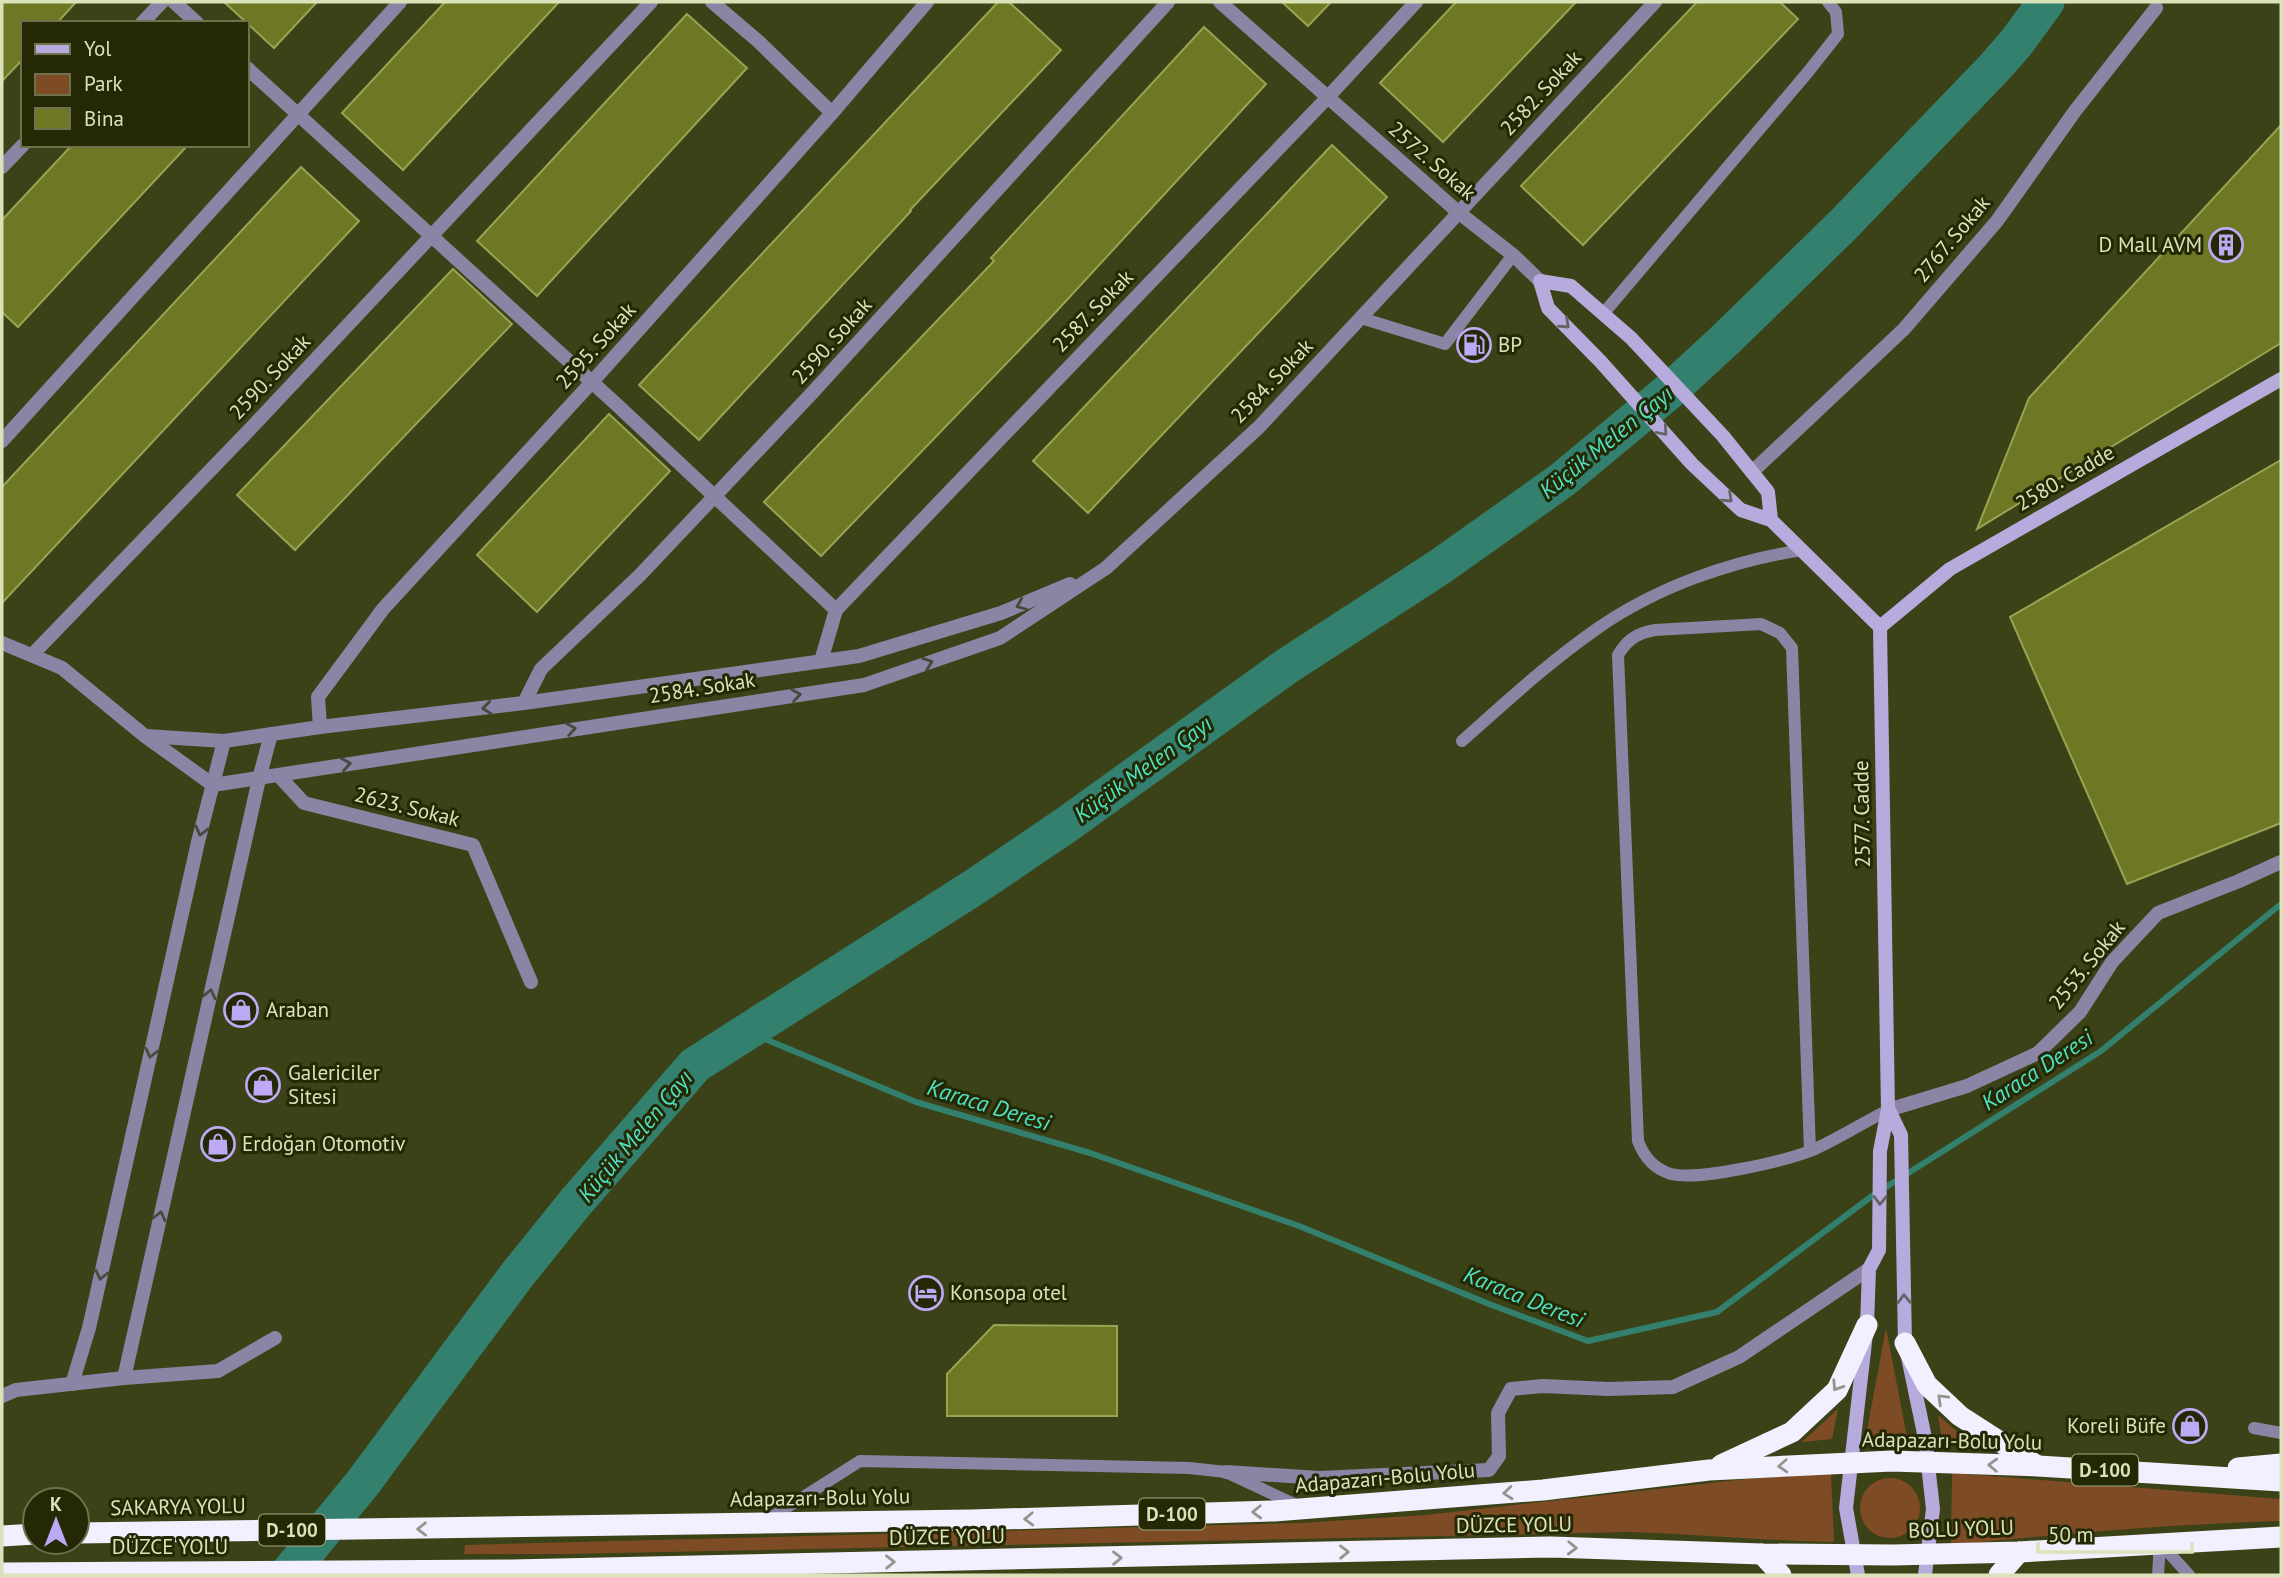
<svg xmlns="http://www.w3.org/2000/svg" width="2283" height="1577" font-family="'PT Sans',sans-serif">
  <rect width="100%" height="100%" fill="#3c4217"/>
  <g fill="#7d4c25">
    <polygon points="1886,1328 1907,1437 1866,1436"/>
    <polygon points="1838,1409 1832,1439 1802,1442"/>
    <polygon points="1938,1415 1969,1442 1942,1440"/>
    <path d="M1831,1473L1834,1542C1765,1541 1697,1534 1629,1532L567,1554H464L465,1545L1301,1523L1425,1515L1746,1479Z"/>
    <path d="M1952,1473L2281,1499V1521C2171,1524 2061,1534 1951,1545Z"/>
    <circle cx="1890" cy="1508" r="30"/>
  </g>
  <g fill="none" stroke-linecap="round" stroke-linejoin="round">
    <polyline stroke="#33806f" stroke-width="6" points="746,1031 916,1102 1090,1153 1299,1226 1489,1304 1588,1341 1717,1312 1872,1196 2101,1051 2281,904"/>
    <polyline stroke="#33806f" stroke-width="37" points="287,1575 362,1484 517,1275 575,1203 695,1065 976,886 1066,825 1287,666 1441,566 1562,480 1674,387 1726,339 1843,225 1995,67 2016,43 2046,2"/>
  </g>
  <g fill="#6d7724" stroke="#98a452" stroke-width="2">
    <polygon points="2,2 76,2 57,23 23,23 23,59 2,81"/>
    <polygon points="224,2 317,2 274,48"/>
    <polygon points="445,2 559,2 403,170 342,113"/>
    <polygon points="998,2 1009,2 1061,50 910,210 911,211 699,440 639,385"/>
    <polygon points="1282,2 1331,2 1308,26"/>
    <polygon points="1456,2 1576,2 1443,142 1380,83"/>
    <polygon points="1697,2 1780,2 1798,19 1583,245 1521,186"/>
    <polygon points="687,14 747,68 537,296 477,241"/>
    <polygon points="1204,27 1266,84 1053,315 821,556 764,502 994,261 991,258"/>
    <polygon points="2281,125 2281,343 1977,529 2029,398"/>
    <polygon points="72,145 188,145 18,327 2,312 2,220"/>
    <polygon points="1332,145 1387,197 1088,513 1033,461"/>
    <polygon points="301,167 359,221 2,603 2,487"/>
    <polygon points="453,269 512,324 295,550 237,495"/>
    <polygon points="609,414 670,471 537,612 477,555"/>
    <polygon points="2281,460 2281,823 2127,884 2010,617"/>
    <polygon points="994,1325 1117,1326 1117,1416 947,1416 947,1374"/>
  </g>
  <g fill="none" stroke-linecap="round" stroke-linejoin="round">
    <g stroke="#8c84a4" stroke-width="12">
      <polyline points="1603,314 1808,72 1838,34 1836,12 1828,2"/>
      <polyline points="1361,318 1445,344 1513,255"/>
      <path d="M1462,741C1506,702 1549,662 1598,628C1657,587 1731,561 1802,550"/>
      <path d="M1810,1151L1792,648L1780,633L1761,624L1655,630C1637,633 1627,640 1618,655L1638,1141C1644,1157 1654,1169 1671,1174C1699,1181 1785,1161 1813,1150C1839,1138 1863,1123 1888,1110"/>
      <polyline points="2254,1428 2281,1433"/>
      <polyline points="767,1520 860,1461 1189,1468 1226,1472 1298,1506"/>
      <polyline points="2160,1543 2189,1575"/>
      <polyline points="2158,1575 2160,1543"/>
    </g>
    <g stroke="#8c84a4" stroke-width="14">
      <polyline points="174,2 197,23"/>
      <polyline points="712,2 758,41 832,113"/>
      <polyline points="1220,2 1458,212 1513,255 1540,281"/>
      <polyline points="142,23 162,2"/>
      <polyline points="247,68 616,404 836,610"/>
      <polyline points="2,167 23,145"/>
      <polyline points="2,441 400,2"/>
      <polyline points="1752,472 1904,329 1997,221 2075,111 2156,8"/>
      <polyline points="2,643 62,668 145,736 213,785 864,685 1000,638 1106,568 1259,427 1655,2"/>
      <polyline points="32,655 253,426 651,2"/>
      <polyline points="821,661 836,610 1328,97 1416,2"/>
      <polyline points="524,703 541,669 640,575 813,392 1168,2"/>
      <polyline points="320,727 318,697 383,609 592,382 832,113 927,2"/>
      <polyline points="146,736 224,741 320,727 524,703 859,656 1001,613 1070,584"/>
      <polyline points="279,776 304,803 473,845 531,982"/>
      <polyline points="1888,1110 1967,1086 2038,1053 2080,1012 2112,962 2158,913 2239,881 2281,862"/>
      <polyline points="124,1378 259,779 271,734"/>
      <polyline points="72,1384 89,1328 198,842 224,741"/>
      <polyline points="2,1396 16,1390 124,1378 218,1371 275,1338"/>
      <polyline points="1226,1472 1320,1478 1489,1470 1499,1456 1498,1413 1511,1389 1543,1386 1608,1389 1673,1387 1739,1357 1869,1269"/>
    </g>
    <g stroke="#b7abdd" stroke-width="14">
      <polyline points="1771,520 1768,492 1723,436 1631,338 1571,286 1540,281 1548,308 1601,362 1692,464 1741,510 1771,520 1880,627 1888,1110 1880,1151 1879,1250 1869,1269 1867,1325 1846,1508 1858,1575"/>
      <polyline points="1880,627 1950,569 2281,379"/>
      <polyline points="1889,1110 1901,1135 1905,1343 1925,1438 1933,1509 1925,1575"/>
    </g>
    <g stroke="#f2efff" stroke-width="21">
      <polyline points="1905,1343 1927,1385 1960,1416 2036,1465"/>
      <polyline points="1721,1465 1792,1432 1837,1390 1867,1325"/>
      <polyline points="2238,1468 2281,1464"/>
      <polyline points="77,1533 971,1520 1274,1511 1543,1490 1709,1470 1892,1461 2038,1466 2281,1481"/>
      <polyline points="2,1536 35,1534"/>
      <polyline points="1762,1554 1781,1575"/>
      <polyline points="2,1573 512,1570 1551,1547 1762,1554 1893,1555 2019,1552 2281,1537"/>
      <polyline points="1999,1575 2019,1552"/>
    </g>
  </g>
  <defs><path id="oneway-chevron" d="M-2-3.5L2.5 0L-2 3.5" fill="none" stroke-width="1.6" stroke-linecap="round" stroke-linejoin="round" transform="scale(1.75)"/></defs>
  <g stroke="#666366">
    <use href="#oneway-chevron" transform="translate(1565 324) rotate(43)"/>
    <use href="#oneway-chevron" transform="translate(1663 431) rotate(49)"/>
    <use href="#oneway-chevron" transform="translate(1728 498) rotate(43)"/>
    <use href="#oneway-chevron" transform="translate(1880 1200) rotate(91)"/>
    <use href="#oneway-chevron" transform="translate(1904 1299) rotate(-92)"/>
  </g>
  <g stroke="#48483d">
    <use href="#oneway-chevron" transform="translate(1021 605) rotate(157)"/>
    <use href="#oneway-chevron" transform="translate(928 663) rotate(-19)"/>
    <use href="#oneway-chevron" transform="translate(796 695) rotate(-9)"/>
    <use href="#oneway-chevron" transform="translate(487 708) rotate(173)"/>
    <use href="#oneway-chevron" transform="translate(571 729) rotate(-9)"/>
    <use href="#oneway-chevron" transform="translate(346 764) rotate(-10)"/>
    <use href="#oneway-chevron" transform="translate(201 831) rotate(104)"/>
    <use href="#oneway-chevron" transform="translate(210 994) rotate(-77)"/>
    <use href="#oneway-chevron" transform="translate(151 1053) rotate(103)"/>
    <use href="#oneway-chevron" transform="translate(160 1216) rotate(-77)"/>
    <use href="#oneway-chevron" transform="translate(101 1275) rotate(103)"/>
  </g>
  <g stroke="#95958e">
    <use href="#oneway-chevron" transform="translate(1837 1386) rotate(123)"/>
    <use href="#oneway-chevron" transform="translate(1942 1399) rotate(-136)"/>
    <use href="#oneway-chevron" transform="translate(1993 1465) rotate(-178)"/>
    <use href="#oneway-chevron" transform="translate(1783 1466) rotate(177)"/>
    <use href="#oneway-chevron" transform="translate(1508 1493) rotate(175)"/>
    <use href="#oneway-chevron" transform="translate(1257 1512) rotate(178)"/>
    <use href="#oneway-chevron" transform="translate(1029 1519) rotate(178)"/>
    <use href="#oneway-chevron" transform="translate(422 1529) rotate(179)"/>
    <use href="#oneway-chevron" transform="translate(1572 1548) rotate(2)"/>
    <use href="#oneway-chevron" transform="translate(1344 1552) rotate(-1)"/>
    <use href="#oneway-chevron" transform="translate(1117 1558) rotate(-1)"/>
    <use href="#oneway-chevron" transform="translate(890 1562) rotate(-1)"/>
  </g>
  <defs>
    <g id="building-ring" transform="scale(1.75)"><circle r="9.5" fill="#242805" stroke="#bea9f5" stroke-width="1.5"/><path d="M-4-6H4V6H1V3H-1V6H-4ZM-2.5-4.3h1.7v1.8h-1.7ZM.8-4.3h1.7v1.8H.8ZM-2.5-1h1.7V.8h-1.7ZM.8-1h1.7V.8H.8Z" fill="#bea9f5"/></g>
    <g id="fuel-ring" transform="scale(1.75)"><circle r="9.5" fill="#242805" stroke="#bea9f5" stroke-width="1.5"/><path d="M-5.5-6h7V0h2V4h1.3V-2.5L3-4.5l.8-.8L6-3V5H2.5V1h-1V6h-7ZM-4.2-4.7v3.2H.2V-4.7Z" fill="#bea9f5"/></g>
    <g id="shop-ring" transform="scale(1.75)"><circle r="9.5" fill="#242805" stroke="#bea9f5" stroke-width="1.5"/><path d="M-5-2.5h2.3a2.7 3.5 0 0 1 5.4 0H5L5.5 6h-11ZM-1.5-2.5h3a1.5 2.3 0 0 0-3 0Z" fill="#bea9f5"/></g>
    <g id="hotel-ring" transform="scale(1.75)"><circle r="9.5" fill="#242805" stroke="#bea9f5" stroke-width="1.5"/><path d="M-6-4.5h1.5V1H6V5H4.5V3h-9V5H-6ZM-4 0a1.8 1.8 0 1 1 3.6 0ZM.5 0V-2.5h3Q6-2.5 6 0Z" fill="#bea9f5"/></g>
  </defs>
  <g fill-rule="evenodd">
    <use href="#building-ring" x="2226" y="245"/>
    <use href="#fuel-ring" x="1474" y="345"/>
    <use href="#shop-ring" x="241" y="1010"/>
    <use href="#shop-ring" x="263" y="1085"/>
    <use href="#shop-ring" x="218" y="1144"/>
    <use href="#hotel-ring" x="926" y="1293"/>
    <use href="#shop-ring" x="2190" y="1426"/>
  </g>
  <g text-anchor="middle" stroke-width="6" stroke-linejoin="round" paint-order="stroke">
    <g fill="#242805" stroke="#a3aa84" stroke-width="2">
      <rect x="2072" y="1454.5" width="66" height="31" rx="5"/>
      <rect x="1139" y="1498.5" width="66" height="31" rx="5"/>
      <rect x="259" y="1514.5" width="66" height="31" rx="5"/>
    </g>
    <g font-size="19" font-weight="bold" fill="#dae2ba">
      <text x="2105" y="1477">D-100</text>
      <text x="1172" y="1521">D-100</text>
      <text x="292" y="1537">D-100</text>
    </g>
    <g font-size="21" fill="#dae2ba" stroke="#242805">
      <text transform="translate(1541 93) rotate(-47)" y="7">2582. Sokak</text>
      <text transform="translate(1432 161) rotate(41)" y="7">2572. Sokak</text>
      <text transform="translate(1952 239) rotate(-50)" y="7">2767. Sokak</text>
      <text transform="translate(1093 311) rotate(-46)" y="7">2587. Sokak</text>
      <text transform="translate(832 341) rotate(-48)" y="7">2590. Sokak</text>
      <text transform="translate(596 346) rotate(-48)" y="7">2595. Sokak</text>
      <text transform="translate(270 377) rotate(-47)" y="7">2590. Sokak</text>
      <text transform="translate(1272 381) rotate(-46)" y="7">2584. Sokak</text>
      <text transform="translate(2065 478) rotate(-30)" y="7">2580. Cadde</text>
      <text transform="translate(702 688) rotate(-9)" y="7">2584. Sokak</text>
      <text transform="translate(407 807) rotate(14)" y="7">2623. Sokak</text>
      <text transform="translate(1862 814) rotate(-91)" y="7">2577. Cadde</text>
      <text transform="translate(2087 965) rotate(-51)" y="7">2553. Sokak</text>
      <text transform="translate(1952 1441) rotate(1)" y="7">Adapazarı-Bolu Yolu</text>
      <text transform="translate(1385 1478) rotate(-5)" y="7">Adapazarı-Bolu Yolu</text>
      <text transform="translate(820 1498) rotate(-1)" y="7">Adapazarı-Bolu Yolu</text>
      <text transform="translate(178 1507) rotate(-1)" y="7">SAKARYA YOLU</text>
      <text transform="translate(1514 1525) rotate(-1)" y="7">DÜZCE YOLU</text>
      <text transform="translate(1961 1529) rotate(-2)" y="7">BOLU YOLU</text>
      <text transform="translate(947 1537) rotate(-1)" y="7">DÜZCE YOLU</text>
      <text x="170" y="1554">DÜZCE YOLU</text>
    </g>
    <g font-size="21" fill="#dae2ba" stroke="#242805" text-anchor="start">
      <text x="2202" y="252" text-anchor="end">D Mall AVM</text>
      <text x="1498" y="352">BP</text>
      <text x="266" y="1017">Araban</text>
      <text x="288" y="1080">Galericiler<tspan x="288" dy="24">Sitesi</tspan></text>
      <text x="242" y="1151">Erdoğan Otomotiv</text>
      <text x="950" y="1300">Konsopa otel</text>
      <text x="2166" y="1433" text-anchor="end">Koreli Büfe</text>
    </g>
    <g font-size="23" font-style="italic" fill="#4fe1c3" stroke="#242805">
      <text transform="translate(1606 442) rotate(-39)" y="8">Küçük Melen Çayı</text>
      <text transform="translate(1143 769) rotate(-36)" y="8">Küçük Melen Çayı</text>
      <text transform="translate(2037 1070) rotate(-33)" y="8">Karaca Deresi</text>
      <text transform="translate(989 1105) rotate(17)" y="8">Karaca Deresi</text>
      <text transform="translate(635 1136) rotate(-50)" y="8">Küçük Melen Çayı</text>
      <text transform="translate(1524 1297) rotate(22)" y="8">Karaca Deresi</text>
    </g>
  </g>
  <rect width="2283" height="1577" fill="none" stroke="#dae2ba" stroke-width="7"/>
  <rect x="21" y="21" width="228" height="126" fill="#242805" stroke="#6d724d" stroke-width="2"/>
  <rect x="35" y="44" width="35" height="10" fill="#b7abdd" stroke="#6d724d" stroke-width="2"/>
  <text x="84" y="56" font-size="21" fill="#dae2ba">Yol</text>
  <rect x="35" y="74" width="35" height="21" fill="#7d4c25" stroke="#6d724d" stroke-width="2"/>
  <text x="84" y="91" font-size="21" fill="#dae2ba">Park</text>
  <rect x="35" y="108" width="35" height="21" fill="#6d7724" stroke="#6d724d" stroke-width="2"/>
  <text x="84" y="126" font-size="21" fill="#dae2ba">Bina</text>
  <g transform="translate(56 1521)"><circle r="33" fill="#242805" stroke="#6d724d" stroke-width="2"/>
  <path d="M0-5L12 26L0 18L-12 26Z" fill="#bea9f5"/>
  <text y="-10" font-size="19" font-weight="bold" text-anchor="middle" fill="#dae2ba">K</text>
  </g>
  <path d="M2038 1542v10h154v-10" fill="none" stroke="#dae2ba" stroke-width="3.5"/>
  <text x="2048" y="1542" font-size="21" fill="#dae2ba" stroke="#242805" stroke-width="5" paint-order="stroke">50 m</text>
</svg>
